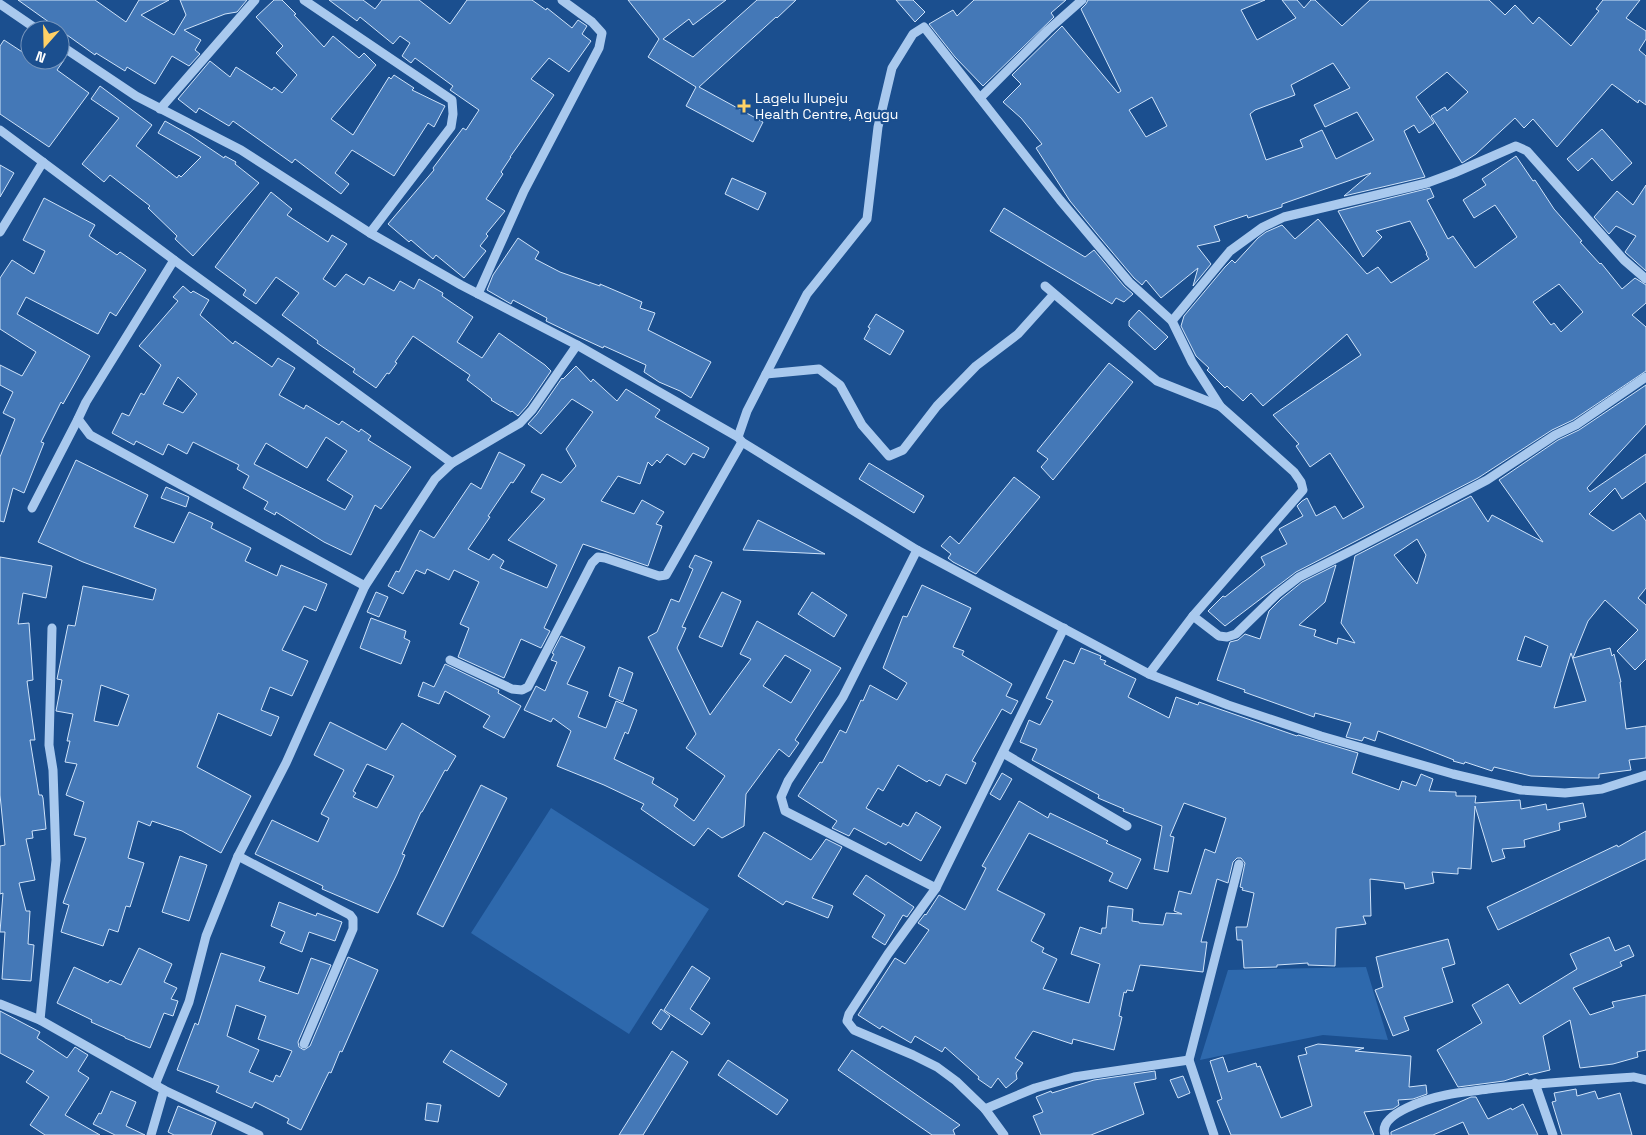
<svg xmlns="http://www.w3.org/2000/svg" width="1646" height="1135" font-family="'Space Grotesk',sans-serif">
  <rect width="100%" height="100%" fill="#1b4f8f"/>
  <g fill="#2e69ad">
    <polygon points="551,808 709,909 629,1034 471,933"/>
    <polygon points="1366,967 1388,1040 1323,1035 1200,1060 1228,970"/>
  </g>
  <g fill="#4478b7" stroke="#cfe3fa" fill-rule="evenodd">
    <polygon points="18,0 95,0 126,22 139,0 169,0 141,15 174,35 186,15 180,0 247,0 237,12 225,14 184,30 201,40 195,50 200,54 189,66 172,56 155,84 127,67 125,71 96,53 95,55"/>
    <polygon points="274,0 282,0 296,14 294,15 324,47 333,36 359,58 364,53 376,65 331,119 353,135 389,77 391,79 394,75 414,88 412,90 445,106 434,127 428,123 394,176 352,150 335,173 349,184 341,194 295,159 292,163 233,121 229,126 199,108 196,113 178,99 210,61 230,77 236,67 272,90 274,87 282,93 297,75 276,53 283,46 256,17"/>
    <polygon points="329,0 363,0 375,9 382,0 419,0 450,24 467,0 532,0 546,10 547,8 572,28 578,20 587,26 582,34 591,41 569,72 549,58 531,79 554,95 510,157 511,157 501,172 503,174 486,199 505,211 486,234 488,236 480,246 486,251 464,278 436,255 433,259 411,240 409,242 388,224 434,170 433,168 463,128 466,130 479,110 450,90 453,86 415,58 411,63 402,56 410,43 400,36 393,44 360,17 357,21"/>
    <polygon points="628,0 726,0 693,25 689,19 663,39 693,57 757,0 796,0 777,18 776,17 699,87 763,122 753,142 686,106 696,87 648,57 659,39"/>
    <polygon points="896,0 913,0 925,12 915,22"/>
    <polygon points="974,0 1066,0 1051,13 1054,17 983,86 955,57 929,24 953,10 957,16"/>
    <path d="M1088,0H1265L1241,10L1257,40L1296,18L1282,0H1297L1304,8L1311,0H1315L1342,26L1370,0H1489L1505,15L1515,5L1533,24L1539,17L1571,46L1599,11L1596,9L1603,0H1640L1626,18L1646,31V39L1639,50L1646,56V105L1639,100L1638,103L1612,84L1557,147L1533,119L1524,128L1515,118L1476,154L1462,163L1431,116L1445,107L1447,111L1468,92L1447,72L1416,97L1434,123L1419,133L1414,125L1404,131L1425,177L1344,196L1371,173L1282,204V207L1248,218L1247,215L1214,226L1220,241L1197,246L1211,264L1193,286L1198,268L1161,298L1146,280L1142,285L1134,278L1097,234L1070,201L1036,148L1042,144L1021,118L1003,102L1021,84L1012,75L1062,26L1118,93L1121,91L1081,9L1086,4ZM1333,63L1350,88L1314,105L1325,127L1357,112L1374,140L1336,159L1322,130L1300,140L1303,147L1266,160L1250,114L1255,110L1295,95L1291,85ZM1152,97L1167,126L1146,137L1129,110Z"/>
    <polygon points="4,40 30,57 30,60 64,60 57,70 89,93 49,147 0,114 0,46"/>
    <polygon points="100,86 152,125 136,146 177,178 179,175 181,177 201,157 158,133 165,121 190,135 224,158 225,156 236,162 235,164 259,183 193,256 175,239 177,236 148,208 150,206 110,175 104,182 82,164 119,118 91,99"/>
    <polygon points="1602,129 1632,163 1612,181 1592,158 1578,171 1567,159"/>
    <path d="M1516,156L1533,181L1535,180L1554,209L1582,241L1580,242L1600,264L1601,263L1622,289L1635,278L1646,285V303L1632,315L1646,327V371L1573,420L1552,430L1478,478L1296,572L1225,626L1208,611L1223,596L1225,597L1265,565L1261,557L1287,544L1279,529L1303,516L1297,506L1302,501L1307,498L1316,516L1335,506L1343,519L1364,507L1330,453L1310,467L1296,446L1299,444L1273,415L1361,355L1347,334L1263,406L1251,393L1243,401L1227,386L1225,388L1207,370L1209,368L1196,356L1181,326L1184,316L1225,267L1232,260L1235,263L1258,238L1266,232L1282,225L1295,239L1318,219L1367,274L1378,267L1391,283L1429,259L1426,254L1427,253L1410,221L1376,231L1382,237L1363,257L1338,211L1430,188L1434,197L1427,200L1448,239L1453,236L1475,268L1517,237L1495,205L1474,218L1463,200L1486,185L1482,179ZM1559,284L1583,312L1561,332L1554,323L1551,325L1533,302Z"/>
    <polygon points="0,165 14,173 0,197"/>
    <polygon points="732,178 766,193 758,210 725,194"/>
    <polygon points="1646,185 1646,271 1625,252 1636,236 1616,226 1609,234 1594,217 1617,191 1633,205"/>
    <polygon points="271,192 292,209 287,215 328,242 332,235 347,244 323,279 335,287 346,274 364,285 369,277 394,291 400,281 414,289 419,279 443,293 442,296 473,317 457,342 482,358 499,333 545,365 551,371 527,406 518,416 512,411 511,412 491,400 492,399 467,380 470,375 413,336 395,362 397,363 389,374 387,373 376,388 353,372 355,369 317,343 318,341 282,315 299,293 276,277 256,304 243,295 246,290 215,267"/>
    <polygon points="44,198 95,225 89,236 117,255 120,252 146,270 116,316 110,312 98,334 26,297 17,314 90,356 63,404 61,402 41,442 44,443 24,493 13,488 4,522 0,521 0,457 15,419 3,413 13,392 0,385 0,365 22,376 36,352 0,329 0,278 12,260 34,274 45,251 23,240"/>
    <polygon points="1004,208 1085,257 1094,250 1124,286 1133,294 1124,302 1116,298 1112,304 990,231"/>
    <polygon points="518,238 539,252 535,259 560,272 600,286 600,284 642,302 640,308 655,313 648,330 711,362 691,398 680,391 659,382 644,372 646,365 604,346 603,348 577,336 546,321 547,318 513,300 511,304 487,290 493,275"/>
    <path d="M183,286L191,293L193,291L209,300L200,315L233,344L235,341L272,367L278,358L295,368L279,395L304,409L306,405L339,425L342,421L359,432L361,429L371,436L368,440L411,467L381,509L375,505L351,555L324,542L276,512L275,515L264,509L268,502L243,488L249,476L237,469L239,465L193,442L187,454L168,444L163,455L136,441L134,445L112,433L122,413L129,416L141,393L144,395L161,365L139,346L178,301L173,297ZM178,377L197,394L183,413L163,404ZM326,437L347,451L327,480L353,496L345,510L254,464L266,443L307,468Z"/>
    <polygon points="1139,310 1168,337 1155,350 1129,326 1129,321"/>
    <polygon points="876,314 904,331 890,355 864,339 870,328 868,327"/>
    <polygon points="1109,363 1133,382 1053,480 1041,467 1048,459 1037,451"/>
    <polygon points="576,366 591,382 593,379 617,401 626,389 660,410 655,417 709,448 704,458 693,453 685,465 667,454 660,463 657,460 652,466 648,462 640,484 618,476 601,501 634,514 642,500 664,512 656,524 662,526 648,566 583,544 544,628 550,631 541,648 521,639 504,678 458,657 469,628 460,624 479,582 454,570 449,580 427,569 425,574 416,570 403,594 388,586 396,571 399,572 420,530 434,538 471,483 481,489 499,452 525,465 513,483 511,482 488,516 490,517 468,549 489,560 493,554 504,561 500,568 547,588 557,565 508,540 545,499 531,492 542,474 561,483 576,466 566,449 593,412 572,399 541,434 528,424 537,414 562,378 563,379"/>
    <path d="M1646,385V424L1587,488L1590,492L1646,454V482L1622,499L1615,488L1589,514L1613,531L1640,513L1646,521V588L1638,598L1646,605V659L1635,670L1617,651L1638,630L1605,600L1588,621L1573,658L1610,648L1612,656L1614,654L1621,682H1620L1626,729L1646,726V758L1629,760L1631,770L1599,774V778H1587L1531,776L1494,767L1492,771L1465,762L1464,764L1453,761L1454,760L1421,747L1378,731L1375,741L1364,737L1362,741L1346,737L1351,723L1315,713L1314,717L1244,692L1245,690L1217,680L1230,642L1238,640L1245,634L1260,639L1269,611L1281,599L1302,582L1336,565L1325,602L1299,625L1316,630L1314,636L1337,644L1338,638L1355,643L1341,623L1355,556L1471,496L1488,522L1492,515L1543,542L1499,480L1558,440L1579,430ZM1417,539L1426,555L1417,584L1394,555ZM1525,636L1548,646L1541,667L1517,660ZM1571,653L1586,701L1554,708Z"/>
    <path d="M76,460L148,495L134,527L174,543L189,512L213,523L211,528L251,548L245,561L277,576L281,565L327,584L316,611L304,606L282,650L308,661L292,696L270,687L261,710L279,717L271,736L218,713L216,719L197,767L251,796L221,853L182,831L152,821L150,826L138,821L128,858L144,863L130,907L126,906L118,932L109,929L103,946L61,932L69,905L63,903L86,838L74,835L84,802L66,795L77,764L65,762L70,741H67L73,714L56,711L62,680L57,679L68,625L75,626L83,586L153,600L156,589L83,562L38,542ZM101,685L129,695L118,726L94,721Z"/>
    <polygon points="869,463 924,496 914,513 859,479"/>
    <polygon points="1014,477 1040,497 976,574 953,562 948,558 951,554 941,546 950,536 959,544"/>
    <polygon points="166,487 189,497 186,507 161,498"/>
    <polygon points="758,520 825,554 743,550"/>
    <path d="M695,555L712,562L682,627L686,628L677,648L710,715L751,659L740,654L757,621L841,668L795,740L799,743L789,757L779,749L746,794L744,826L722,838L708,828L694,846L641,809L644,804L604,785L557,766L571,731L553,718L551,722L524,710L536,686L545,691L557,662L551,660L554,654L552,653L561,636L585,647L567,684L588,692L578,717L606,728L616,701L637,710L628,734L625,732L614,759L654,778L652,783L678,799L674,806L694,821L725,776L686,748L696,734L648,637L657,632L671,599L679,602L693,569L689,567ZM785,655L811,670L791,703L763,686Z"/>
    <polygon points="0,557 52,566 46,598 23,593 18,624 29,623 33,680 27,681 35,740 30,740 39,795 42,795 43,798 46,829 32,831 33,838 26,839 35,880 19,883 26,911 30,911 28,944 34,945 31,981 2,979 5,932 0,932 3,893 0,894 0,846 5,845 0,795"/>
    <polygon points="922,585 971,608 953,647 964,651 962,655 1012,684 1006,696 1018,701 1011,714 1002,709 972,761 976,763 966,784 946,774 940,786 929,780 927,782 898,765 883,791 878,788 866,808 901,827 903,823 908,826 916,812 941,827 921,861 888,842 886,845 854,828 849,836 832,828 837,821 798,796 820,762 822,763 840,730 846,733 861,700 863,701 870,685 897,700 907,683 883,668 903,616 907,617"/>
    <polygon points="376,592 388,597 379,617 367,612"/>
    <polygon points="722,592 741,601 722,647 699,637"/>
    <polygon points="812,592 847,615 834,637 798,614"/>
    <polygon points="371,618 406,631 404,638 410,641 401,664 360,648"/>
    <polygon points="1081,648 1101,656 1100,659 1106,661 1104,664 1136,679 1128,697 1169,718 1176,697 1198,705 1199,702 1297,736 1298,735 1358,753 1352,773 1399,790 1402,781 1416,786 1421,774 1433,779 1429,791 1456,792 1456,796 1476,796 1475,803 1520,800 1521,809 1546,804 1547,810 1583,803 1586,817 1559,823 1560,830 1524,840 1525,847 1502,849 1505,858 1492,862 1475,806 1471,869 1458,868 1458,874 1432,872 1434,883 1405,889 1404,883 1370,879 1371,916 1363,916 1366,924 1336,928 1335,966 1308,965 1308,963 1277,965 1277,967 1244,968 1242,940 1237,940 1236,927 1247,927 1254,893 1242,890 1243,888 1240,887 1245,863 1241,858 1237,858 1233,862 1228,883 1217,879 1201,942 1207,942 1203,972 1140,965 1133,991 1127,990 1126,993 1124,992 1119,1016 1122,1017 1114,1050 1073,1039 1072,1044 1033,1031 1015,1058 1023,1063 1016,1073 1017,1079 1006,1088 998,1078 991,1088 978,1079 979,1077 945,1047 942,1052 915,1036 911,1043 882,1026 880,1029 858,1015 895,958 905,964 929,930 918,923 925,914 926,915 939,895 965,910 986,868 982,866 1019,801 1048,818 1050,813 1108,841 1106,843 1141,859 1127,889 1109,881 1113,873 1029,833 997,890 1045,914 1031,941 1044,948 1042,952 1057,959 1043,989 1089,1003 1100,964 1071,954 1080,927 1101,934 1102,928 1106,928 1108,906 1133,909 1132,921 1139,922 1139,923 1163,925 1166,913 1182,914 1174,911 1179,891 1191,894 1205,849 1215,853 1226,818 1184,803 1170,836 1174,837 1168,872 1154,869 1162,826 1123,811 1124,809 1098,798 1099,795 1032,760 1037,749 1020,742 1029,720 1040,725 1053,701 1046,698 1064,660 1074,664"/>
    <polygon points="445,664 499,690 498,693 521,706 504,738 483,727 490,716 445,691 439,704 418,696 423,682 434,687"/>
    <polygon points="619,667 633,673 623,702 609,696"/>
    <path d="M330,722L386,750L402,723L456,756L447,771L445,770L422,812H421L402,854L405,855L397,874L378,913L322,889L323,886L255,854L272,820L318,842L329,818L321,814L344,770L314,755ZM367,764L394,776L377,808L353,797L356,793L353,791Z"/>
    <polygon points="1002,773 1012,779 1000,800 990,794"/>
    <polygon points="481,785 507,798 443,927 417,914"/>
    <polygon points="1646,831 1646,859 1498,930 1487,907 1617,845 1618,847"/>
    <polygon points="764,832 811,860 826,839 842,847 812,898 833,906 828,918 786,901 783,905 738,876"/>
    <polygon points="180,856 207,865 189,921 162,912"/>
    <polygon points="866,875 914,907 907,917 903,915 885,945 872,937 885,915 853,894"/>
    <polygon points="279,902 316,916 317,913 342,922 335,941 309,932 302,952 280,943 285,932 271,926"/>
    <polygon points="1609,937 1615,951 1629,945 1634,956 1620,962 1622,966 1573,988 1590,1015 1614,1007 1612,1002 1646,995 1646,1050 1637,1052 1638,1057 1613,1064 1580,1068 1570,1020 1543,1036 1550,1070 1529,1075 1528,1073 1504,1081 1458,1087 1437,1050 1482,1023 1472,1005 1508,984 1520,1004 1577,969 1570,954"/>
    <polygon points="1448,939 1455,964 1442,968 1453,1002 1404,1017 1409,1030 1393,1036 1375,990 1383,987 1376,957"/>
    <polygon points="139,948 172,964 164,982 177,988 171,999 178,1001 173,1016 164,1013 150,1048 125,1038 125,1037 91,1022 92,1020 57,1003 74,967 108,983 110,980 121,985"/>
    <path d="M221,953L265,967L259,981L298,994L311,958L331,965L298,1042L299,1047L304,1050L310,1046L348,957L378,970L342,1052L340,1051L331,1073L329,1072L301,1130L287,1123L289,1119L255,1102L252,1108L216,1092L219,1086L177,1070L195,1023L198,1025ZM236,1005L266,1016L258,1039L292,1051L280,1077L276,1075L273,1082L249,1072L259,1050L227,1036Z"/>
    <polygon points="692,966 710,978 690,1009 710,1023 702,1035 664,1010"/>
    <polygon points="661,1009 670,1016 661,1030 652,1023"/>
    <polygon points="0,1011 40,1032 37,1038 67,1058 75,1047 88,1055 78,1071 89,1078 65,1115 100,1135 45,1135 30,1125 49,1097 26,1082 34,1071 0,1053"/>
    <polygon points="1318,1044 1364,1048 1355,1051 1411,1056 1409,1087 1426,1085 1427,1094 1413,1099 1398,1100 1399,1105 1393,1109 1364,1112 1374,1135 1231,1135 1217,1101 1222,1099 1210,1061 1223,1057 1228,1072 1256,1063 1257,1067 1260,1066 1281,1118 1312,1106 1298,1056 1307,1054 1305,1048"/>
    <polygon points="451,1050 507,1084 499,1097 443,1062"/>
    <polygon points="852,1050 960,1125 953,1130 955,1135 932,1135 838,1070"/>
    <polygon points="672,1051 688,1062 643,1135 619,1135"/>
    <polygon points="728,1060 788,1100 777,1115 718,1075"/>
    <polygon points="1155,1071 1156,1079 1134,1083 1144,1114 1091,1135 1041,1135 1033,1116 1043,1112 1036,1097 1051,1091 1052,1093 1094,1080"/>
    <polygon points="1183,1076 1190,1093 1178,1098 1170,1080"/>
    <polygon points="1576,1089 1577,1096 1595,1091 1598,1099 1620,1093 1632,1135 1562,1135 1552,1102 1556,1101 1554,1093"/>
    <polygon points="111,1091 136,1102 126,1126 145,1135 115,1135 93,1124 99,1113 101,1114"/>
    <polygon points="1471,1097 1476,1097 1488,1119 1511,1108 1512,1110 1523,1104 1538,1135 1469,1135 1463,1122 1433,1135 1391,1135 1391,1132"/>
    <polygon points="427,1103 441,1105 438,1122 425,1120"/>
    <polygon points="178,1106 216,1122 211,1135 174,1135 168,1132"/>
  </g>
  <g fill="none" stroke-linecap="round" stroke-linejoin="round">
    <g stroke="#a9c9ee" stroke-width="9">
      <polyline points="304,0 452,100 453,114 451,127 370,233"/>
      <polyline points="0,4 38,30"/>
      <polyline points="60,45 136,96 241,150 370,233 461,285 577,345 738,437 742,442 917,550 1149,674 1228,705 1321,736 1453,774 1521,790 1565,793 1602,789 1646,775"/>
      <polyline points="980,98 1048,30 1082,0"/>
      <polyline points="160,109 255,0"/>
      <polyline points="0,130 174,260 452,463"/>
      <polyline points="0,232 43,162"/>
      <polyline points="1045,286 1157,381 1220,406"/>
      <polyline points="478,294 524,191 599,48 602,33 592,22 562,0"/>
      <polyline points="1172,321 1230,251 1263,227 1284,217 1427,183 1454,173 1516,146 1527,151 1624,260 1646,279"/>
      <polyline points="766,374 819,369 840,385 862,425 889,456 903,450 937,406 976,366 1018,334 1054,294"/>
      <polyline points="78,419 90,435 365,586"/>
      <polyline points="738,437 747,411 807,294 867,219 878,127 892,68 913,34 924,27 1060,200 1129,282 1172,321 1192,362 1220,406 1294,472 1301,482 1303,490 1193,616 1149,674"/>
      <polyline points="32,508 78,419 86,402 174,260"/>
      <polyline points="917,550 843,697 788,781 781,797 785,811 936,888"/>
      <polyline points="1193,616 1219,636 1227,637 1236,634 1277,594 1299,577 1357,548 1487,480 1555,435 1576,425 1646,377"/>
      <polyline points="450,660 512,689 522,690 528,687 592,563 598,557 605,558 659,576 666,575 742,442"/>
      <polyline points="1003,753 1127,826"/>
      <polyline points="238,856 350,915 353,919 353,929 304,1044"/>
      <polyline points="0,1004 40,1020 164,1090 259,1135"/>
      <polyline points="40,1020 56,860 53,770 49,745 52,628"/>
      <polyline points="1535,1083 1553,1135"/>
      <polyline points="155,1085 189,1002 206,936 238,856 286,763 365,586 435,479 452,463 520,423 532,410 577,345"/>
      <polyline points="985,1109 1035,1088 1074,1077 1189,1060"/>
      <polyline points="151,1135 164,1090"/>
      <polyline points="1004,1135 985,1109 956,1081 937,1067 913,1055 854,1030 847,1021 849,1014 888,954 936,888 1064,628"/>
      <polyline points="1214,1135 1189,1060 1239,864"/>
      <path d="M1385,1135C1377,1113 1431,1098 1446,1095C1460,1092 1475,1091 1488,1089C1537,1083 1586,1080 1634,1077L1646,1080"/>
    </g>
  </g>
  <path fill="#ffd166" stroke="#1b4f8f" stroke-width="2" d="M741.5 98.5h5v5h5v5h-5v5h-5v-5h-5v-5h5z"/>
  <g text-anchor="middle" stroke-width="4.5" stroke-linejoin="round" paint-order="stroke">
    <g font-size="14" fill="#fff" stroke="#1b4f8f" text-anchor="start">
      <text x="755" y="103">Lagelu Ilupeju<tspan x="755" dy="16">Health Centre, Agugu</tspan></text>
    </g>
  </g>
  <g transform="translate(45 45) rotate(200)"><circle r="24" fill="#1b4f8f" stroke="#7695bc"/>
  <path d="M0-4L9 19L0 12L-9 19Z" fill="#ffd166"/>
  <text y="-8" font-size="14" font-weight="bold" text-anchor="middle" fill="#ffffff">N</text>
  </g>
</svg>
